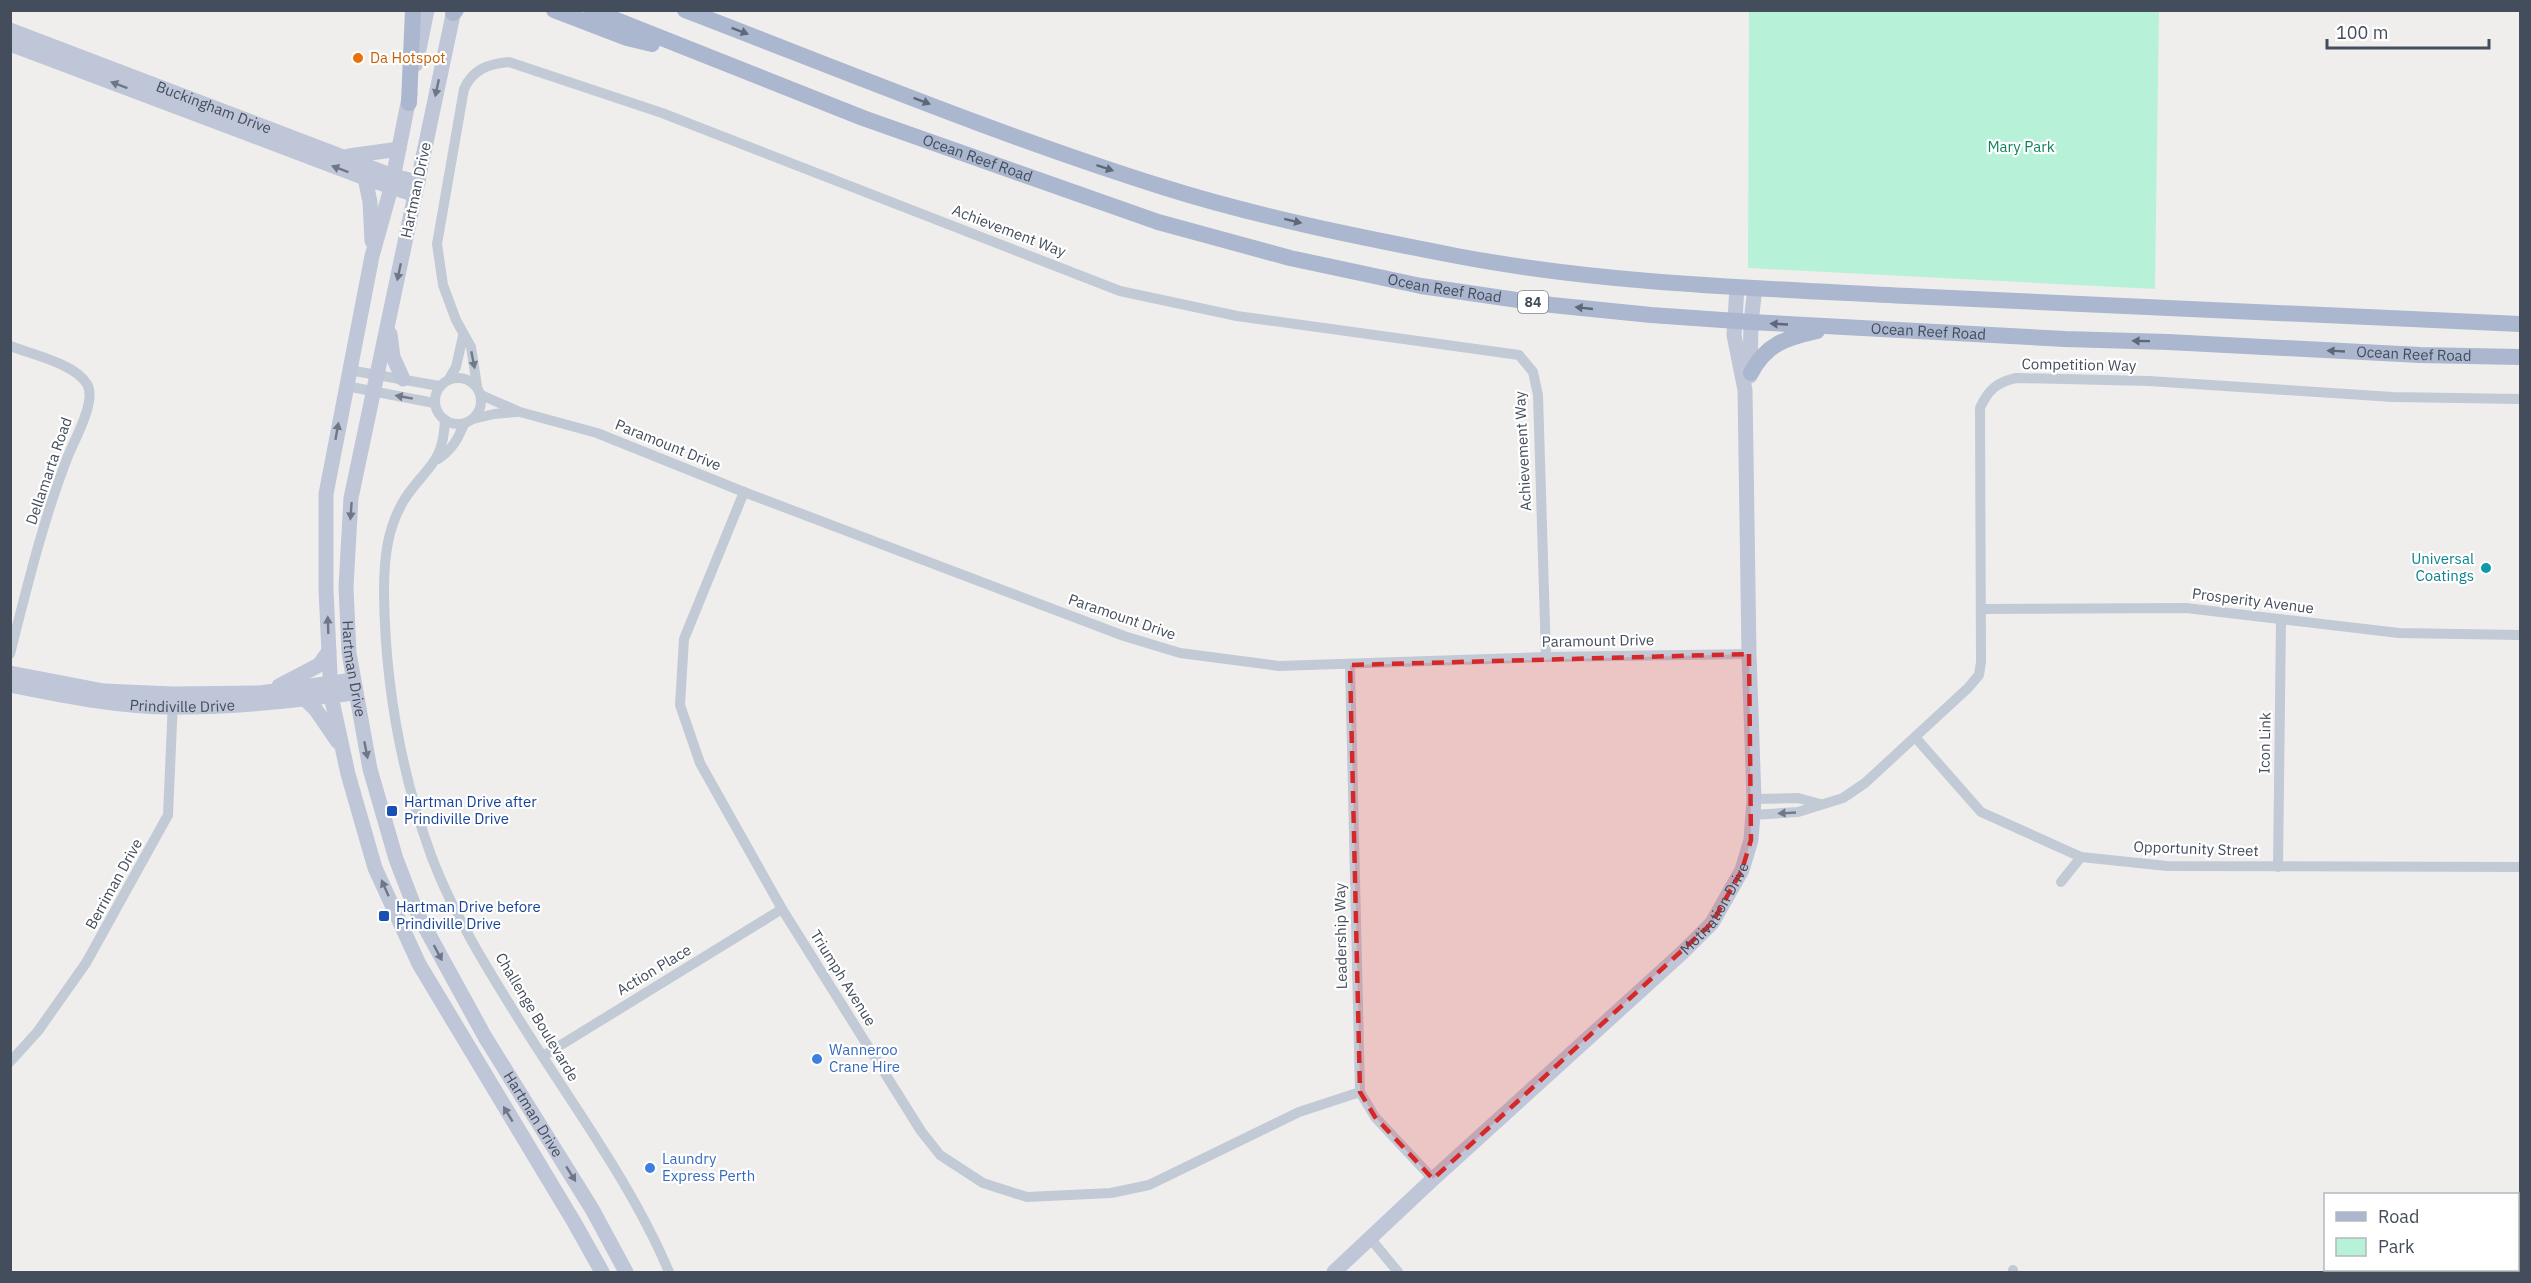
<svg xmlns="http://www.w3.org/2000/svg" width="2531" height="1283" font-family="'IBM Plex Sans',sans-serif">
  <rect width="100%" height="100%" fill="#f0eeed"/>
  <polygon fill="#b7f2d8" points="1749,11 2159,11 2155,289 1748,268"/>
  <g fill="none" stroke-linecap="round" stroke-linejoin="round">
    <g stroke="#c2cad6" stroke-width="10">
      <path d="M10,346C32,354 75,364 87,384C97,400 75,439 68,456C43,520 27,587 10,654"/>
      <polyline points="349,370 439,386"/>
      <circle cx="458" cy="401" r="23"/>
      <polyline points="449,379 456,367 463,336"/>
      <polyline points="346,386 434,403"/>
      <path d="M477,386L471,347L456,320L443,285L437,244L464,89C473,69 488,64 509,62L662,113L1120,291L1237,316L1519,355L1533,372L1538,395L1546,657"/>
      <polyline points="481,395 520,412 597,433 744,492 1124,636 1180,653 1279,666 1546,657 1749,654"/>
      <polyline points="473,419 494,414 516,412"/>
      <path d="M445,420C443,464 428,465 406,497C387,526 384,559 384,592C385,683 400,770 431,855C452,912 488,970 520,1021C571,1103 632,1184 669,1272"/>
      <path d="M438,459C452,450 458,439 464,424"/>
      <polyline points="744,492 684,639 680,705 700,763 782,909 921,1131 940,1155 983,1183 1027,1197 1111,1193 1149,1185 1299,1112 1360,1092"/>
      <polyline points="1981,609 2186,608 2399,633 2520,635"/>
      <polyline points="1350,665 1360,1092 1375,1117 1433,1179"/>
      <polyline points="1915,737 1981,812 2081,857 2167,866 2520,867"/>
      <polyline points="1754,799 1798,798 1820,804"/>
      <path d="M1753,815L1798,812L1843,798L1865,783L1968,688L1979,675L1981,662L1980,408C1988,390 1997,382 2016,378L2149,381L2393,397L2520,399"/>
      <polyline points="2278,867 2281,620"/>
      <polyline points="2061,882 2081,857"/>
      <polyline points="543,1056 782,909"/>
      <polyline points="10,1062 38,1031 86,963 168,815 173,701"/>
      <polyline points="1370,1238 1398,1272"/>
      <polyline points="2013,1270 2013,1272"/>
    </g>
    <g stroke="#bec6d8" stroke-width="15">
      <path id="s1" d="M454,10L351,498L346,587L349,653L370,769L396,859L416,911L485,1037L592,1209L626,1272"/>
      <path id="s2" d="M10,30L393,176L418,182"/>
      <polyline points="10,44 365,178 415,195"/>
      <polyline points="416,64 427,10"/>
      <polyline points="410,93 391,188 372,256 326,494 326,589 331,696 348,774 375,868 419,964 574,1222 602,1272"/>
      <polyline points="349,156 399,149"/>
      <polyline points="365,178 370,202 372,241"/>
      <polyline points="390,334 393,357 403,379"/>
      <polyline points="1750,376 1751,322 1755,288"/>
      <polyline points="10,673 104,691 173,694 260,693 353,680"/>
      <path id="s3" d="M10,685C65,696 118,707 173,707C235,708 295,700 355,693"/>
      <polyline points="279,686 319,665 329,651"/>
      <polyline points="305,699 316,710 338,742"/>
      <path id="s4" d="M1334,1272L1433,1179L1683,952L1712,923L1742,870L1751,840L1754,799L1749,654L1745,390L1734,335L1737,287"/>
    </g>
    <g stroke="#aab7cf" stroke-width="16">
      <polyline points="554,10 627,38 652,44"/>
      <path id="s5" d="M591,10L863,118L1158,222L1290,258L1421,286L1552,305L1651,315L1751,322L2065,339L2168,342L2420,355L2520,357"/>
      <path d="M685,10C844,71 1001,136 1163,187C1258,217 1359,237 1457,256C1605,284 1757,288 1908,296C2112,306 2316,315 2520,324"/>
      <polyline points="453,13 456,10"/>
      <polyline points="409,103 413,10"/>
      <path d="M1751,373C1766,344 1786,338 1817,331"/>
    </g>
  </g>
  <defs><path id="oneway-solid" d="M-6-.8H1V-3.2L6.5 0L1 3.2V.8H-6Z" transform="scale(1.5)"/></defs>
  <g fill="#5e6879">
    <use href="#oneway-solid" transform="translate(740 31) rotate(21)"/>
    <use href="#oneway-solid" transform="translate(922 101) rotate(21)"/>
    <use href="#oneway-solid" transform="translate(1105 168) rotate(18)"/>
    <use href="#oneway-solid" transform="translate(1293 221) rotate(14)"/>
    <use href="#oneway-solid" transform="translate(1584 308) rotate(-174)"/>
    <use href="#oneway-solid" transform="translate(1779 324) rotate(-177)"/>
    <use href="#oneway-solid" transform="translate(2141 341) rotate(-179)"/>
    <use href="#oneway-solid" transform="translate(2336 351) rotate(-177)"/>
  </g>
  <g fill="#6f7787">
    <use href="#oneway-solid" transform="translate(119 85) rotate(-159)"/>
    <use href="#oneway-solid" transform="translate(437 88) rotate(102)"/>
    <use href="#oneway-solid" transform="translate(340 169) rotate(-159)"/>
    <use href="#oneway-solid" transform="translate(399 272) rotate(102)"/>
    <use href="#oneway-solid" transform="translate(337 431) rotate(-80)"/>
    <use href="#oneway-solid" transform="translate(351 511) rotate(94)"/>
    <use href="#oneway-solid" transform="translate(328 625) rotate(-92)"/>
    <use href="#oneway-solid" transform="translate(366 750) rotate(79)"/>
    <use href="#oneway-solid" transform="translate(385 888) rotate(-114)"/>
    <use href="#oneway-solid" transform="translate(438 953) rotate(62)"/>
    <use href="#oneway-solid" transform="translate(508 1114) rotate(-121)"/>
    <use href="#oneway-solid" transform="translate(571 1174) rotate(58)"/>
  </g>
  <g fill="#707987">
    <use href="#oneway-solid" transform="translate(473 360) rotate(79)"/>
    <use href="#oneway-solid" transform="translate(404 397) rotate(-170)"/>
    <use href="#oneway-solid" transform="translate(1787 813) rotate(177)"/>
  </g>
  <path fill="#d62828" fill-opacity="0.2" stroke="#d62828" stroke-width="4.5" stroke-dasharray="12 8" stroke-linejoin="round" d="M1749,654L1751,840L1742,870L1712,923L1433,1179L1375,1117L1360,1092L1350,665Z"/>
  <circle fill="#e8710a" stroke="#fff" stroke-width="2" cx="358" cy="58" r="6"/>
  <circle fill="#0f9aa8" stroke="#fff" stroke-width="2" cx="2486" cy="568" r="6"/>
  <g fill="#1a4fb4" stroke="#fff" stroke-width="2">
    <rect x="386" y="805" width="12" height="12" rx="3"/>
    <rect x="378" y="910" width="12" height="12" rx="3"/>
  </g>
  <g fill="#3f7fe0" stroke="#fff" stroke-width="2">
    <circle cx="817" cy="1059" r="6"/>
    <circle cx="650" cy="1168" r="6"/>
  </g>
  <g text-anchor="middle" stroke-width="4.5" stroke-linejoin="round" paint-order="stroke">
    <rect fill="#fff" stroke="#7c828d" stroke-width="1.5" x="1518" y="291" width="30" height="22" rx="4.5"/>
    <g font-size="14" font-weight="bold" fill="#444d5c">
      <text x="1533" y="307">84</text>
    </g>
    <g font-size="15" fill="#c56008" stroke="#fff" text-anchor="start">
      <text x="370" y="63">Da Hotspot</text>
    </g>
    <g font-size="15" fill="#444d5c" stroke="#fff">
      <text dy="5" stroke="none"><textPath href="#s2" startOffset="218">Buckingham Drive</textPath></text>
      <text dy="5" stroke="none"><textPath href="#s5" startOffset="414">Ocean Reef Road</textPath></text>
      <text transform="translate(416 190) rotate(-78)" y="5">Hartman Drive</text>
      <text transform="translate(1009 231) rotate(21)" y="5">Achievement Way</text>
      <text dy="5" stroke="none"><textPath href="#s5" startOffset="900">Ocean Reef Road</textPath></text>
      <text dy="5" stroke="none"><textPath href="#s5" startOffset="1386">Ocean Reef Road</textPath></text>
      <text dy="5" stroke="none"><textPath href="#s5" startOffset="1872">Ocean Reef Road</textPath></text>
      <text transform="translate(2079 365) rotate(1)" y="5">Competition Way</text>
      <text transform="translate(668 445) rotate(22)" y="5">Paramount Drive</text>
      <text transform="translate(1523 451) rotate(-93)" y="5">Achievement Way</text>
      <text transform="translate(49 471) rotate(-71)" y="5">Dellamarta Road</text>
      <text transform="translate(2253 601) rotate(7)" y="5">Prosperity Avenue</text>
      <text transform="translate(1122 617) rotate(19)" y="5">Paramount Drive</text>
      <text transform="translate(1598 641) rotate(-1)" y="5">Paramount Drive</text>
      <text dy="5" stroke="none"><textPath href="#s1" startOffset="670">Hartman Drive</textPath></text>
      <text dy="5" stroke="none"><textPath href="#s3" startOffset="174">Prindiville Drive</textPath></text>
      <text transform="translate(2265 743) rotate(-89)" y="5">Icon Link</text>
      <text transform="translate(2196 849) rotate(2)" y="5">Opportunity Street</text>
      <text transform="translate(114 884) rotate(-61)" y="5">Berriman Drive</text>
      <text dy="5" stroke="none"><textPath href="#s4" startOffset="528">Motivation Drive</textPath></text>
      <text transform="translate(1341 936) rotate(-91)" y="5">Leadership Way</text>
      <text transform="translate(654 970) rotate(-31)" y="5">Action Place</text>
      <text transform="translate(843 978) rotate(58)" y="5">Triumph Avenue</text>
      <text transform="translate(537 1017) rotate(59)" y="5">Challenge Boulevarde</text>
      <text dy="5" stroke="none"><textPath href="#s1" startOffset="1156">Hartman Drive</textPath></text>
    </g>
    <g font-size="15" fill="#0f845d" stroke="#fff">
      <text x="2021" y="152">Mary Park</text>
    </g>
    <g font-size="15" fill="#0d838f" stroke="#fff" text-anchor="end">
      <text x="2474" y="564">Universal<tspan x="2474" dy="17">Coatings</tspan></text>
    </g>
    <g font-size="15" fill="#164399" stroke="#fff" text-anchor="start">
      <text x="404" y="807">Hartman Drive after<tspan x="404" dy="17">Prindiville Drive</tspan></text>
      <text x="396" y="912">Hartman Drive before<tspan x="396" dy="17">Prindiville Drive</tspan></text>
    </g>
    <g font-size="15" fill="#366cbe" stroke="#fff" text-anchor="start">
      <text x="829" y="1055">Wanneroo<tspan x="829" dy="17">Crane Hire</tspan></text>
      <text x="662" y="1164">Laundry<tspan x="662" dy="17">Express Perth</tspan></text>
    </g>
  </g>
  <rect width="2531" height="1283" fill="none" stroke="#444d5c" stroke-width="24"/>
  <rect x="2324" y="1193" width="195" height="78" fill="#ffffff" stroke="#b4b8be" stroke-width="1.5"/>
  <rect x="2336" y="1212" width="30" height="9" fill="#aab7cf" stroke="#b4b8be" stroke-width="1.5"/>
  <text x="2378" y="1223" font-size="18" fill="#444d5c">Road</text>
  <rect x="2336" y="1238" width="30" height="18" fill="#b7f2d8" stroke="#b4b8be" stroke-width="1.5"/>
  <text x="2378" y="1253" font-size="18" fill="#444d5c">Park</text>
  <path d="M2327 39v9h162v-9" fill="none" stroke="#444d5c" stroke-width="3"/>
  <text x="2336" y="39" font-size="18" fill="#444d5c" stroke="#ffffff" stroke-width="4.5" paint-order="stroke">100 m</text>
</svg>
